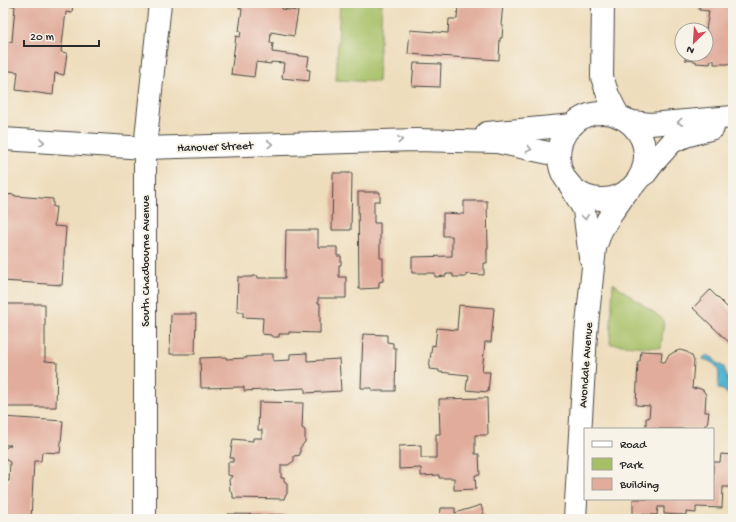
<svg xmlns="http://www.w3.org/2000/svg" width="736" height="522" font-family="'Gochi Hand',sans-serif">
  <rect width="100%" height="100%" fill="#f7f3e8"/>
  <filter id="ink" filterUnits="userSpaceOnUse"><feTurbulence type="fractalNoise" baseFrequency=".025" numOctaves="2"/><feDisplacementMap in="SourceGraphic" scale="8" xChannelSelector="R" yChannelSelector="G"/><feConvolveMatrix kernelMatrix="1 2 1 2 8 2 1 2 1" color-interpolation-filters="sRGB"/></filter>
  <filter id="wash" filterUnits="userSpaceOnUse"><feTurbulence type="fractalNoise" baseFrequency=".012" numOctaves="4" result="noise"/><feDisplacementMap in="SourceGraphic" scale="16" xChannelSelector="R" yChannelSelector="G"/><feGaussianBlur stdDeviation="0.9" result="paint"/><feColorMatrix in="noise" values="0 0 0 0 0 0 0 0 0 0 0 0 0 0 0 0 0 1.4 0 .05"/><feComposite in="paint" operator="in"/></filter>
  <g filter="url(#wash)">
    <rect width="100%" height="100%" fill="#eeddbc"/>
    <g fill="#a6bf65" stroke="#687548">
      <polygon points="340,3 382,3 378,82 336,80"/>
      <polygon points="613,283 664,320 661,348 610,344"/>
    </g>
    <path fill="#52b3d1" stroke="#3e6f7e" d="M707,355L713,358L717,363L724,367L730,387L733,390V399L723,390L718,389C719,371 722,365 703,359V358Z"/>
    <g id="blocks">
      <g fill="#e1ac9b">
        <polygon points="3,3 73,3 72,13 66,12 61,52 67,53 64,75 55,73 53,95 16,90 18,72 3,70 3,41 12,42 15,6 3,5"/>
        <polygon points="240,3 283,3 282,9 298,11 294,36 271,32 270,43 273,43 272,52 309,57 307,70 310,70 309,81 282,78 284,63 271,62 271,64 256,62 254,77 231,74 236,36 240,37 241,31 239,31 242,9 239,8"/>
        <polygon points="458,3 503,3 501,25 503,25 502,38 500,38 499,60 408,54 410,30 448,33 449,19 457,19"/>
        <polygon points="700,3 733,3 733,63 729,63 728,64 714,64 714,60 711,60 710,64 696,63 696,61 685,60 686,54 706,54 706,30 709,11 699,10"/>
        <polygon points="414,63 441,64 440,87 412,86"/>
        <polygon points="333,173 352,173 351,230 332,230"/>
        <polygon points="358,192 380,192 380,201 374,201 374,223 380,223 380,258 383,258 383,281 379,282 379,288 359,289"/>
        <polygon points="3,194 15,195 15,196 53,199 53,207 56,207 54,226 66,227 62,285 3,281"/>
        <polygon points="464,201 487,201 488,249 487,249 487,263 484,263 484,275 466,274 466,277 453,277 453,274 446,274 446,276 435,277 435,273 412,273 412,257 452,256 452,236 443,236 443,213 464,214"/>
        <polygon points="286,230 318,230 318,247 337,247 337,256 341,256 341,265 339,265 339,277 346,277 346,298 318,298 318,303 320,303 320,333 289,332 289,334 279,334 279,337 272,337 271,335 262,334 263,318 243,317 243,312 237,312 238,277 252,277 252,276 258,276 258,278 285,278"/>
        <polygon points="710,290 732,312 733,311 733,346 693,308"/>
        <polygon points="3,304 45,304 45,361 57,362 56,407 3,407"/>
        <polygon points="459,305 494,308 491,342 485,342 482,372 490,372 488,392 466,390 468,375 439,372 439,370 429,369 432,345 435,346 437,328 457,330"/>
        <polygon points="171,314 196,314 195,354 170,354"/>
        <polygon points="363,334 387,335 387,342 393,343 393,348 396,348 395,391 372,391 372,388 361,388"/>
        <polygon points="680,350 687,352 692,356 694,361 692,389 698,388 703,390 706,395 705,412 709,412 707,425 705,425 704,429 646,429 646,418 649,418 650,406 636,405 638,361 640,361 641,351 662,352 661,362 665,362 668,356 674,352"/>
        <polygon points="307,353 307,361 339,359 341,391 305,393 305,388 244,391 244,387 201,388 200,358 226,357 226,359 247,358 246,357 262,356 261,354 273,354 273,361 290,360 290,354"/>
        <polygon points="487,398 488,435 475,435 475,454 479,454 480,475 475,475 476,489 454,490 454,478 439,478 439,475 421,476 421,468 399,469 399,446 421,445 421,458 436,458 436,434 440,434 439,399"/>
        <polygon points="259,402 303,403 302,428 305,430 305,442 300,448 300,455 294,456 294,461 288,465 281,465 281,478 284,478 284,481 287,483 287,494 285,496 284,499 233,498 233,494 230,491 229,480 232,476 228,475 228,462 233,462 233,458 230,458 233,439 253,441 253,438 262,438 262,430 258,430"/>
        <polygon points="3,417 63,421 60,453 42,452 41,461 34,461 31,519 5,519 6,503 3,503 3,481 9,481 10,462 6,460 3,453 5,448 11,445 3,445"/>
        <polygon points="721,454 733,455 733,487 723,487 722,508 696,507 696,513 686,512 686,515 664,514 664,507 658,507 657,515 633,514 633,499 713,499 713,462 720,462"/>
        <polygon points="481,505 485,519 440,519 441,508 455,508 455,513"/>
        <polygon points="228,514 290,515 290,519 228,519"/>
      </g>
    </g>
  </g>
  <g filter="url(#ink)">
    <use href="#blocks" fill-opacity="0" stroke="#484641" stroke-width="1"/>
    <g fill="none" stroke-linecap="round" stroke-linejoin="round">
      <g stroke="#484641" stroke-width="24">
        <g id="minor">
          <polyline points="603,3 602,77 608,95 619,117 633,122 650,124 733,117"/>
          <circle cx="602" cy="156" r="43"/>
          <polyline points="487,133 573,125"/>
          <polyline points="3,139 145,148 416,140 497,142 558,155"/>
          <polyline points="640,177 646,173 655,161 672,142 686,136 713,128"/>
          <polyline points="570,185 584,210 590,257"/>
          <polyline points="145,519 145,148 160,3"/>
          <polyline points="575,519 586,334 595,248 601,231 611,214 628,190"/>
        </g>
      </g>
      <use href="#minor" stroke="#fff" stroke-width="22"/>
    </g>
    <defs><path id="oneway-chevron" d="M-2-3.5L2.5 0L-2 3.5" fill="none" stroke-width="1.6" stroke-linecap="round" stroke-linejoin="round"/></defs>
    <g stroke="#a0a0a0">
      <use href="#oneway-chevron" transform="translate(680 122) rotate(174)"/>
      <use href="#oneway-chevron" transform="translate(400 140) rotate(-2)"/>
      <use href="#oneway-chevron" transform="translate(42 142) rotate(3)"/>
      <use href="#oneway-chevron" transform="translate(270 144) rotate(-2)"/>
      <use href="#oneway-chevron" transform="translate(529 149) rotate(12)"/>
      <use href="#oneway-chevron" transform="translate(585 217) rotate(83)"/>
    </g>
  </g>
  <g text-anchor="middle" stroke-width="4" stroke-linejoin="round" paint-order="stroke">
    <g font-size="12" fill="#2b2b2b" stroke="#f7f3e8">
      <text transform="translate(215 146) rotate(-2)" y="4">Hanover Street</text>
      <text transform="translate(145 261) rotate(-90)" y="4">South Chadbourne Avenue</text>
      <text transform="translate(585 365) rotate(-86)" y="4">Avondale Avenue</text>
    </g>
  </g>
  <rect width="736" height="522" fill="none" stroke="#f7f3e8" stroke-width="16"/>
  <rect x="584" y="428" width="130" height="72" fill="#f7f3e8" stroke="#a5a39c"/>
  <rect x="592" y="441" width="20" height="6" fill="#ffffff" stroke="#a5a39c"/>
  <text x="620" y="448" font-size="12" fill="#2b2b2b">Road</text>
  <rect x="592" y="458" width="20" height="12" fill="#a6bf65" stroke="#a5a39c"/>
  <text x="620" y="468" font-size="12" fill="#2b2b2b">Park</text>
  <rect x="592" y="478" width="20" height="12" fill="#e1ac9b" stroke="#a5a39c"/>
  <text x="620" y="488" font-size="12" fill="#2b2b2b">Building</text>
  <g transform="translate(694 42) rotate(205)"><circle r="19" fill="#f7f3e8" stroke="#a5a39c"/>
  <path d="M0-3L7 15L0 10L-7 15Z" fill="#d1495b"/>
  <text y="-6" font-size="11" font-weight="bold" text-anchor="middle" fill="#2b2b2b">N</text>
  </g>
  <path d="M24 40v6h75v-6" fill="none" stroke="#2b2b2b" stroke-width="2"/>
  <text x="30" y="40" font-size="12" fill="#2b2b2b" stroke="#f7f3e8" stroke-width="3" paint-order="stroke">20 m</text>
</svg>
